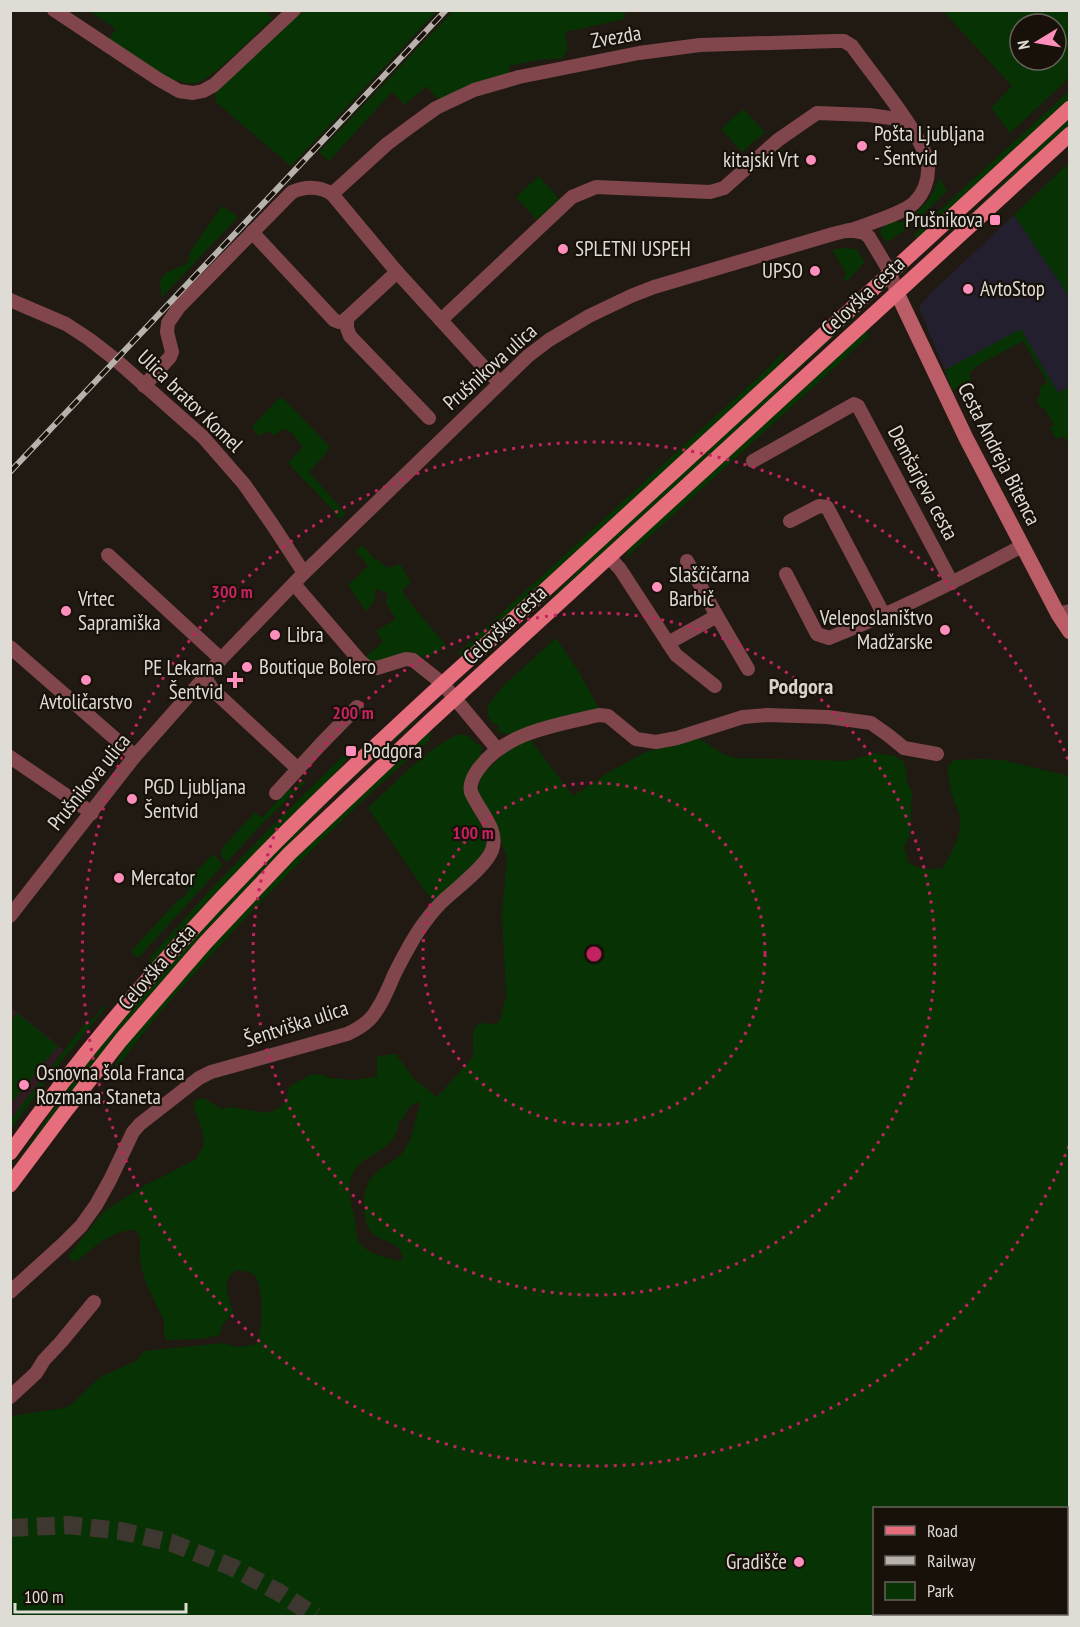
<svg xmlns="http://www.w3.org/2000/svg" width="1080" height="1627" font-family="'PT Sans Narrow',sans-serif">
  <rect width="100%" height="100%" fill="#201a12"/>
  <polygon fill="#241f2f" points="1014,215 1069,296 1069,387 1058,393 1021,330 945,370 920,311 920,306 929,295"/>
  <polygon fill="#2f1c20" points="11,1007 64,1050 11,1119"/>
  <g fill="#073304" fill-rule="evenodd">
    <path d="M265,10L273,18C258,32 213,79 196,83C190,85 184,83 178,80L176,82L108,40L116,29L89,11Z"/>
    <polygon points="303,11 437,11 291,166 216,102 215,93 277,33"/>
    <polygon points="453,11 625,11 625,19 565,32 568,49 563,58 538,60 509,66 509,75 440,102 427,86 403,106 401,100 392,92 329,161 319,152"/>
    <path d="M943,11H1069V78L1010,133L991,108L1012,86ZM1020,24H1056V60H1020Z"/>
    <polygon points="1069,91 1069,101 917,240 914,234"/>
    <polygon points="743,109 765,132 742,152 721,129"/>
    <polygon points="1069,117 1069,126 926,257 926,256 994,192"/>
    <polygon points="1069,163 1069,296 1014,215"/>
    <polygon points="539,176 559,199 537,220 516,197"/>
    <path d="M939,178L947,191C928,209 910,228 887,242C873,229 886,224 897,220L900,223C920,214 932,199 939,178Z"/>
    <polygon points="222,206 238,217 162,297 160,285 161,278 167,272 187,264 191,250"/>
    <polygon points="843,248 856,249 865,262 846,282 843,277 847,275 832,250"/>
    <polygon points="858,311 859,313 801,367 762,408 476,672 474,670 545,605 597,551"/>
    <polygon points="1021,329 1058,393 1069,387 1069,445 1064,436 1056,439 1050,428 1054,425 1044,408 1040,407 1037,400 1040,395 1040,387 1047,382 1023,341 982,363 969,373 971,380 952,391 945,370"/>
    <polygon points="866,330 869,336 625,559 630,546"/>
    <polygon points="783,352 785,355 778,367 463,658 458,653 767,369"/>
    <polygon points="283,398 329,446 327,452 309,472 346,514 339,519 332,509 288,463 303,447 291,432 283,429 274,436 269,431 259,436 252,427 278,399"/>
    <polygon points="362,545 373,557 388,568 400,564 411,582 402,591 411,604 447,647 425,658 410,652 378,663 373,664 364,658 383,642 376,631 396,619 386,603 388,593 376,589 375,600 366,611 348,585 368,566 356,551"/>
    <path d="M556,638L579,672L601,712L516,733L507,734L497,731L499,727L496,723L494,724C489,719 486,714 488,706L503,686Z"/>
    <polygon points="416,718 417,719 334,796 209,929 11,1175 11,1172 71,1083 89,1060 182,950 300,825"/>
    <path d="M428,732L431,736L429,741C359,802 293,867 229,936C190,978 150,1021 117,1068L115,1066L125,1046L166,996L293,859Z"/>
    <path d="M461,734L470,737L477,745L480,743L482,749L470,805L487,835L486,854L433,902L368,808C391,787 432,742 461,734Z"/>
    <path d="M697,737L723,754L736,758L848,761L875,753L895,756L904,762L908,784L912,792L910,835L904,847L909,864L924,869H942C950,855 960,840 960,823C961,812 953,801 951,791C949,783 948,774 948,766L954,760L981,759L1003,760L1069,776V1616H11V1416L64,1408L71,1405L100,1377L136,1361L144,1351L223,1343C235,1348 243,1347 255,1344C256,1342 259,1337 259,1335C263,1323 263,1286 255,1276C250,1271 243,1271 236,1270C220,1282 229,1296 233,1313L222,1325L220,1335L200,1339L166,1340L164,1333V1321L146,1283L142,1270L140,1259V1236L135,1230C112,1230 94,1247 77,1261H72L68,1256L100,1216L109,1208L147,1184L162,1177L196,1159L204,1145L203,1133L194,1109V1102L200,1098L206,1099L221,1109L231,1107L267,1113L278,1109L285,1102L290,1086L310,1075L320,1074L330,1078L353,1080L377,1077V1056L396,1054L413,1078L437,1097L473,1057C475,1044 468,1032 480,1023L495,1024L500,1021L506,997L502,914L507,856L495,827L478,792L481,776L503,755L518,743L529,738L573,796L611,771L644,753ZM418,1102L420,1105C414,1120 414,1136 405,1149C397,1162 382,1165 373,1176C361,1188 362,1215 369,1229C375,1240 389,1239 397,1247C400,1249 402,1255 403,1259L400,1261L396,1260C385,1257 366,1253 359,1242C355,1235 356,1227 355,1220C353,1206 346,1192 351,1178C360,1150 396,1156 399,1121L403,1119C406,1111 409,1105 418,1102ZM874,1508H1066V1614H874Z"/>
    <polygon points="346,753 349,756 337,772 151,966 148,964 152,955 160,946 211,889 273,825"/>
    <polygon points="303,780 305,783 260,826 227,862 221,856 222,848 255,812 262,818 289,788 293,791"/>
    <polygon points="213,854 223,865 139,957 136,957 131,951 180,898 183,898 190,889 183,885"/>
    <polygon points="103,1006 106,1007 47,1079 11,1129 11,1119 83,1026 95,1017"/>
    <polygon points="17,1013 58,1046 11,1103 11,1021"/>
  </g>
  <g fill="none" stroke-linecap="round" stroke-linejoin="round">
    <polyline stroke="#3d372f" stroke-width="18" stroke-dasharray="18 9" stroke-linecap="butt" points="10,1528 68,1525 121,1531 172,1543 232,1567 280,1593 315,1616"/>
    <g stroke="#80464c" stroke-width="14">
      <polyline points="54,10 158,79 179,91 193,93 203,91 214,85 294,10"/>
      <path d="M332,194L387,144L407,129L436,108L474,90L519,77L639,53L700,45L836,41H844L852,46C870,72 925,137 928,165C929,179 924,193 914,203C902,214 867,224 851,230"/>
      <polyline points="252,232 334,320 339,322 344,321 397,272"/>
      <polyline points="10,300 66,324 89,339 116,360 203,437 244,484 272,524 304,573"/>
      <polyline points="347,318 347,328 350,336 429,418"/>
      <polyline points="441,320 572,197 596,187 710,192 724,188 778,140 817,113 869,115 905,120"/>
      <path d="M144,386L170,357L172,352L167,332L168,323L179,307L292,192C306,186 319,186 332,194L397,272L490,374L501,382"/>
      <polyline points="753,461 854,404 858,406 952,583"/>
      <polyline points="790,521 819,506 827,507 884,615"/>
      <polyline points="108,555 221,659"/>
      <polyline points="609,557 620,569 676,655 715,686"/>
      <path d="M786,574L817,634L829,638C895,612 959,580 1022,546"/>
      <polyline points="294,584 361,662 367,667 377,668 406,659 413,660 442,683 497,749"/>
      <polyline points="1058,614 1070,611"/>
      <polyline points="717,616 748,669"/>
      <polyline points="668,643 717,616 687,561"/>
      <polyline points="10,647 135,756"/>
      <polyline points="205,678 214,691 298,769"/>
      <polyline points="10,757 92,813"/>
      <polyline points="276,793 320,745 357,707"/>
      <polyline points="10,916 135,756 221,659 304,573 528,356 549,340 589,316 631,296 654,287 833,234 849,230 864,233 869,237 890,272 897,293"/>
      <path d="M10,1292L63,1244L81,1226L96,1205L110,1180L133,1132L140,1124L199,1078L211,1072L347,1034C356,1030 363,1026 370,1019C381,1007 388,989 394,975C403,957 412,939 424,923C430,915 437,906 445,899C457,888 487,865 492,850C500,830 478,810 471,792C469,784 473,777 477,771C503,732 557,725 599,715L608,716L636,739L656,742L677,738L743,717L767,715L828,717L871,723L888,735L904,748L937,754"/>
      <polyline points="10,1397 36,1373 44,1360 61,1342 94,1302"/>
    </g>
    <polyline stroke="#ba5d67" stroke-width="15" points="897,293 966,438 1058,614 1070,632"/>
    <g stroke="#e66d7c" stroke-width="15">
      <path d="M10,1153C115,1006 238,874 370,751C403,720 436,689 470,659L1070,108"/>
      <polyline points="10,1185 64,1113 121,1040 206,942 289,854 429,722 1070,134"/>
    </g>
    <g stroke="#b7b3ac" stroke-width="6">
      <polyline id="rail" points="10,472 446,10"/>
    </g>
    <use href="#rail" stroke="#171109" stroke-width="4" stroke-dasharray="11" stroke-linecap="butt"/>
  </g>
  <g fill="none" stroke="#c32261" stroke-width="3" stroke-dasharray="3 6">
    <circle cx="594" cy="954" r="171"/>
    <circle cx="594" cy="954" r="341"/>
    <path d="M1069 1146A512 512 0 1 1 1069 762"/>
  </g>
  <g fill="#fe8ebc" stroke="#171109" stroke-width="2">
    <circle cx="862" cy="146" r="6"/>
    <circle cx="811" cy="160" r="6"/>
    <rect x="989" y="214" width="12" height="12" rx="3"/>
    <circle cx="563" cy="249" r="6"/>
    <circle cx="815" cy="271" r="6"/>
    <circle cx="968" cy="289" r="6"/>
    <circle cx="657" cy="587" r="6"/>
    <circle cx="66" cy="611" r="6"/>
    <circle cx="945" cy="630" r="6"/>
    <circle cx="275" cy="635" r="6"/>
    <circle cx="247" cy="667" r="6"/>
    <circle cx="86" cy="680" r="6"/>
    <path d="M232 671h6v6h6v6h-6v6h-6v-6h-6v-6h6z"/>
    <rect x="345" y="745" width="12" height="12" rx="3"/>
    <circle cx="132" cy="799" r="6"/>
    <circle cx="119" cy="878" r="6"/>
    <circle cx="24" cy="1085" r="6"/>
    <circle cx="799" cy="1562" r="6"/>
  </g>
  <g text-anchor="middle" stroke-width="4.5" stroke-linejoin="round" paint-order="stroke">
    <g font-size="21" fill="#dfdbd5" stroke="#171109">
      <text transform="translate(616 37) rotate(-10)" y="7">Zvezda</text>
      <text transform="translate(863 296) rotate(-43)" y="7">Celovška cesta</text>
      <text transform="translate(490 367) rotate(-42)" y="7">Prušnikova ulica</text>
      <text transform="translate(190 401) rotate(44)" y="7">Ulica bratov Komel</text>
      <text transform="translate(999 454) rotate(63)" y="7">Cesta Andreja Bitenca</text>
      <text transform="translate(923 483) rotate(62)" y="7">Demšarjeva cesta</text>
      <text transform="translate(505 625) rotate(-43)" y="7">Celovška cesta</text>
      <text transform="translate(89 782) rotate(-51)" y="7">Prušnikova ulica</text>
      <text transform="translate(157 967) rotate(-49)" y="7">Celovška cesta</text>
      <text transform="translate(296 1024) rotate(-18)" y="7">Šentviška ulica</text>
    </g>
    <g font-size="21" fill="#dfdbd5" stroke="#171109" text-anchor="start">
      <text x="874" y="141">Pošta Ljubljana<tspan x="874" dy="24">- Šentvid</tspan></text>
      <text x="799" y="167" text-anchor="end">kitajski Vrt</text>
      <text x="983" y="227" text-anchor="end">Prušnikova</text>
      <text x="575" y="256">SPLETNI USPEH</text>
      <text x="803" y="278" text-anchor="end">UPSO</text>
      <text x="980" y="296">AvtoStop</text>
      <text x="669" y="582">Slaščičarna<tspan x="669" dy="24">Barbič</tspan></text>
      <text x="78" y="606">Vrtec<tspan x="78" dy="24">Sapramiška</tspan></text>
      <text x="933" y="625" text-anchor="end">Veleposlaništvo<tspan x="933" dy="24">Madžarske</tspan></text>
      <text x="287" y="642">Libra</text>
      <text x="259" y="674">Boutique Bolero</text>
      <text x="223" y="675" text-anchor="end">PE Lekarna<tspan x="223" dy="24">Šentvid</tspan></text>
      <text x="86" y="709" text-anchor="middle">Avtoličarstvo</text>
      <text x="363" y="758">Podgora</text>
      <text x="144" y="794">PGD Ljubljana<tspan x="144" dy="24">Šentvid</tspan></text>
      <text x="131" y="885">Mercator</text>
      <text x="36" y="1080">Osnovna šola Franca<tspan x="36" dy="24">Rozmana Staneta</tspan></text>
      <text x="787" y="1569" text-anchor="end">Gradišče</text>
    </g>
    <g font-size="22" font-weight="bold" fill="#dad2c6" stroke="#171109">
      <text x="801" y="694">Podgora</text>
    </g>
  </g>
  <circle cx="594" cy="954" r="9" fill="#c32261" stroke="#171109" stroke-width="3"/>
  <g font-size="18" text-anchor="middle" font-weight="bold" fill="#c32261" stroke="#171109" stroke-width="4.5" stroke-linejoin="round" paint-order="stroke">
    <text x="232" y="598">300 m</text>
    <text x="353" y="719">200 m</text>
    <text x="473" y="839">100 m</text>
  </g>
  <rect width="1080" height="1627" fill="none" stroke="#dfdbd5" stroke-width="24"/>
  <rect x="873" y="1507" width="195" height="108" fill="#171109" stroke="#67625b" stroke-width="1.5"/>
  <rect x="885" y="1526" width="30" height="9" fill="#e66d7c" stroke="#67625b" stroke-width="1.5"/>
  <text x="927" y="1537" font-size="18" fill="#dfdbd5">Road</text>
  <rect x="885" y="1556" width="30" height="9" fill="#b7b3ac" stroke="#67625b" stroke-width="1.5"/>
  <text x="927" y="1567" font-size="18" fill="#dfdbd5">Railway</text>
  <rect x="885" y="1582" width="30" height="18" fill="#073304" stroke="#67625b" stroke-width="1.5"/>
  <text x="927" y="1597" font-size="18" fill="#dfdbd5">Park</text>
  <g transform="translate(1038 42) rotate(259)"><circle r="28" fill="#171109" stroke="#67625b" stroke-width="1.5"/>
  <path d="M0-4.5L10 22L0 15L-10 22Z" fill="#fe8ebc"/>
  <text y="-9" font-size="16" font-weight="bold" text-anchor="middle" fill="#dfdbd5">N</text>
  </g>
  <path d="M15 1603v9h171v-9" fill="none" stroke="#dfdbd5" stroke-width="3"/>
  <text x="24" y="1603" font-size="18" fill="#dfdbd5" stroke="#171109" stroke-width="4.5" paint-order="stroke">100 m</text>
</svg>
